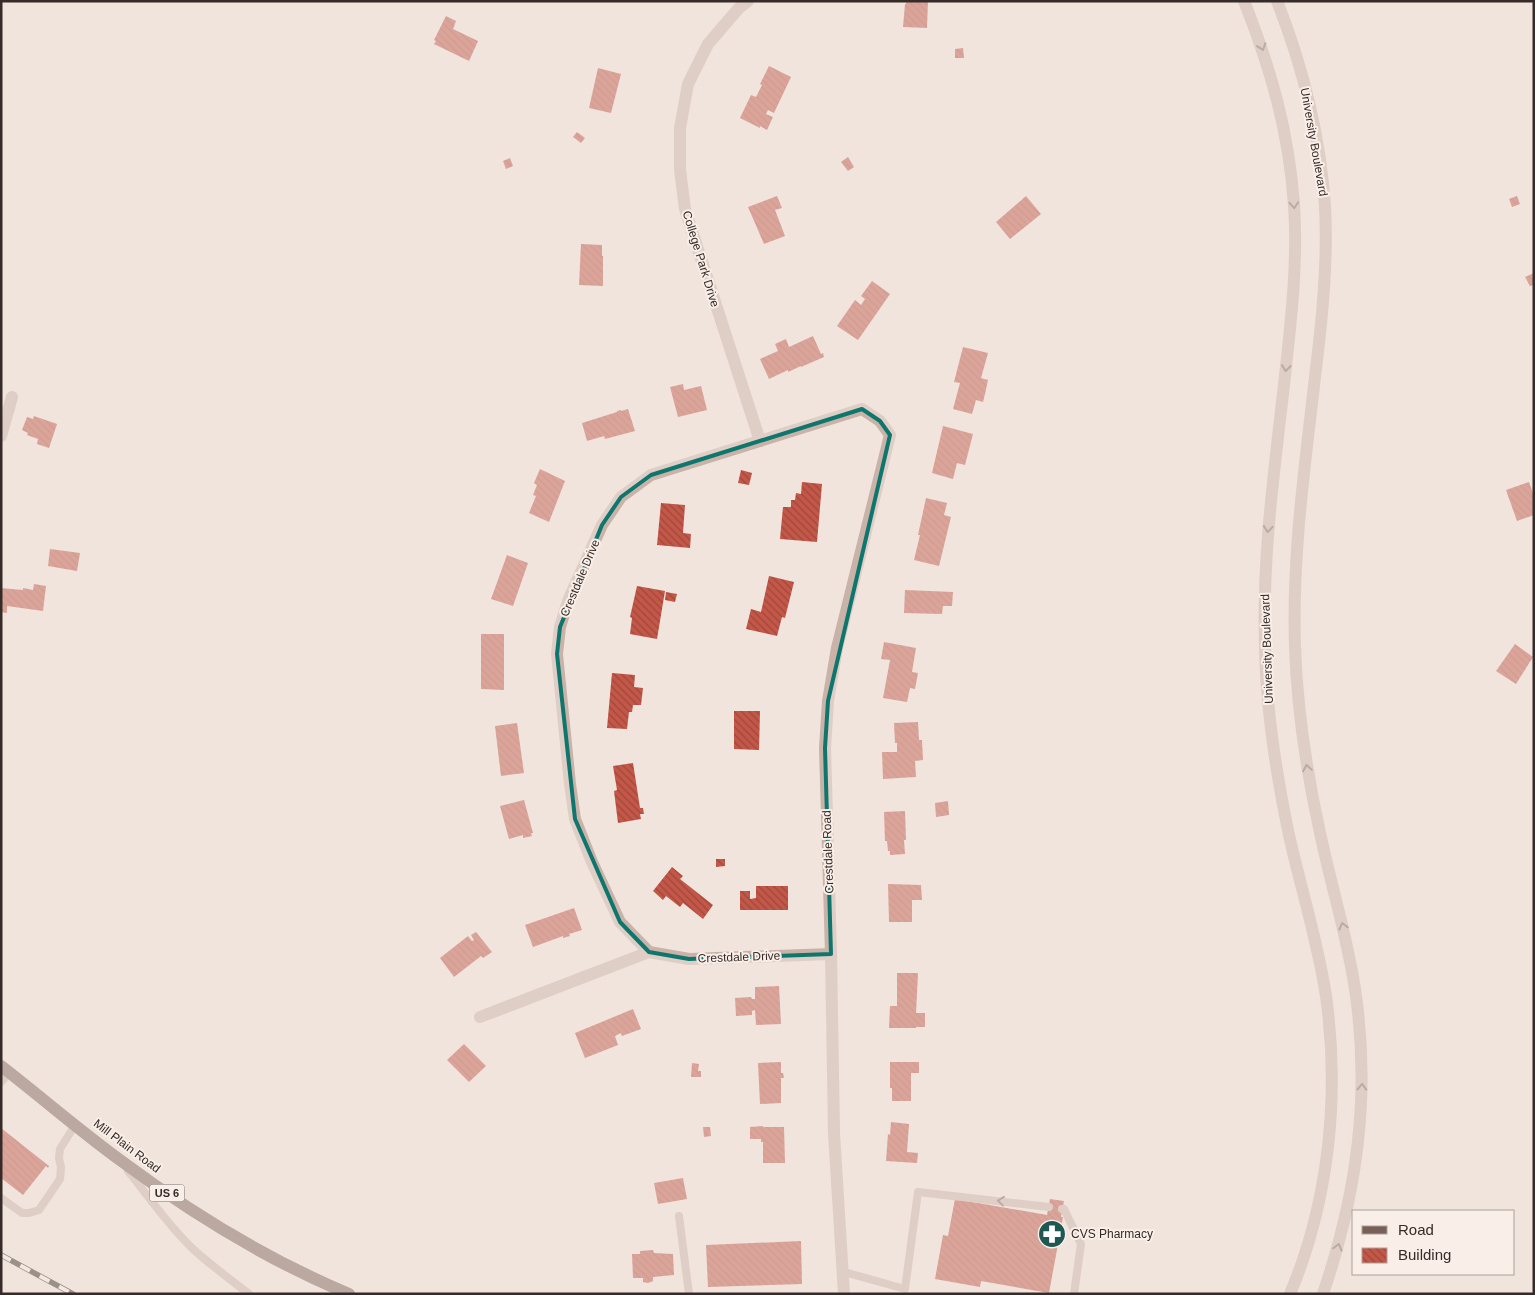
<svg xmlns="http://www.w3.org/2000/svg" width="1535" height="1295" font-family="Helvetica,sans-serif">
  <defs>
    <pattern id="building-back-hatch" width="6" height="6" patternUnits="userSpaceOnUse" patternTransform="scale(1.25)"><rect width="6" height="6" fill="#c35748"/><path d="M-1 5l2 2M0 0l6 6M5-1l2 2" fill="none" stroke="#9f483c"/></pattern>
  </defs>
  <rect width="100%" height="100%" fill="#f1e4dc"/>
  <g fill="url(#building-back-hatch)">
    <polygon points="906,1 928,1 927,28 903,27 905,4 906,4"/>
    <polygon points="446,16 456,21 453,29 478,41 469,61 434,44 436,41 434,40"/>
    <polygon points="963,48 964,58 955,58 955,49"/>
    <polygon points="769,66 791,77 774,113 768,110 766,114 773,117 767,130 760,126 760,128 740,118 751,95 756,97 762,85 760,84"/>
    <polygon points="598,68 621,74 611,113 589,108"/>
    <polygon points="577,132 585,138 581,143 573,137"/>
    <polygon points="848,157 854,167 848,171 841,162"/>
    <polygon points="510,158 513,166 506,169 503,161"/>
    <polygon points="777,196 782,208 775,210 785,236 764,244 748,207"/>
    <polygon points="1026,196 1041,214 1010,239 996,222"/>
    <polygon points="1517,196 1520,204 1512,207 1509,199"/>
    <polygon points="581,244 602,245 602,256 603,256 603,286 579,285"/>
    <polygon points="1534,273 1534,285 1530,286 1525,277"/>
    <polygon points="872,281 890,294 858,340 837,326 855,300 861,305 865,299 861,296"/>
    <polygon points="813,336 821,354 823,353 824,357 801,367 801,366 788,372 788,370 769,379 760,359 778,351 775,344 786,339 789,347"/>
    <polygon points="963,347 988,353 981,378 988,380 985,394 983,402 976,400 972,414 953,409 960,383 954,382"/>
    <polygon points="683,384 684,390 701,386 707,410 678,417 670,387"/>
    <polygon points="628,409 635,431 605,439 604,436 587,441 582,423 617,412 617,411 621,410 621,411"/>
    <polygon points="34,416 57,424 49,448 37,444 38,439 27,435 28,433 22,430 27,417 33,419"/>
    <polygon points="943,426 973,434 965,465 957,463 953,479 932,473"/>
    <polygon points="540,469 565,481 549,522 529,513 536,496 533,495 537,485 534,483"/>
    <polygon points="741,470 752,473 749,485 738,483"/>
    <polygon points="802,482 822,484 817,542 780,539 783,507 791,507 791,500 795,500 796,493 801,494"/>
    <polygon points="1529,482 1534,496 1534,515 1517,521 1506,490"/>
    <polygon points="926,498 947,503 944,515 951,517 939,566 914,560 920,535 918,535"/>
    <polygon points="661,503 685,505 683,533 691,534 690,548 657,545"/>
    <polygon points="50,549 80,553 77,571 48,566"/>
    <polygon points="507,555 528,563 513,606 491,599"/>
    <polygon points="769,576 794,582 785,618 782,617 777,636 746,629 751,609 761,612"/>
    <polygon points="34,584 46,586 43,611 7,606 7,613 1,612 1,588 23,590 23,588 33,590"/>
    <polygon points="637,586 665,591 657,639 630,634 632,618 630,617"/>
    <polygon points="905,590 953,592 952,606 943,606 942,614 904,613"/>
    <polygon points="666,592 677,594 675,602 665,600"/>
    <polygon points="481,634 504,634 504,690 481,689"/>
    <polygon points="884,642 916,648 912,672 918,673 915,689 910,688 907,702 883,698 890,660 881,659"/>
    <polygon points="1515,644 1533,657 1516,684 1496,671"/>
    <polygon points="612,673 635,675 634,687 643,688 641,705 633,705 632,712 629,712 627,729 607,728"/>
    <polygon points="734,711 760,711 759,750 734,749"/>
    <polygon points="918,722 919,740 922,740 923,760 915,761 916,777 883,779 882,752 897,752 897,743 895,743 894,723"/>
    <polygon points="517,723 524,773 501,776 495,726"/>
    <polygon points="633,763 640,808 643,808 644,814 640,814 641,819 618,823 614,791 617,790 613,766"/>
    <polygon points="524,800 533,833 531,833 532,836 523,838 523,835 509,839 500,806"/>
    <polygon points="948,801 949,815 936,817 935,803"/>
    <polygon points="905,811 906,840 904,840 905,854 890,855 890,851 888,851 887,841 885,841 884,812"/>
    <polygon points="716,859 725,859 725,866 716,867"/>
    <polygon points="672,867 683,876 680,879 713,905 703,919 683,903 680,907 666,896 663,900 653,891"/>
    <polygon points="888,884 921,885 922,900 912,900 912,922 889,922"/>
    <polygon points="756,886 788,886 788,910 740,910 740,891 750,891 750,899 756,898"/>
    <polygon points="574,908 582,930 569,934 570,936 563,938 563,936 533,947 525,925"/>
    <polygon points="476,932 492,952 483,958 481,956 454,977 440,958 468,936 472,941 474,940 471,935"/>
    <polygon points="897,973 918,973 916,1013 925,1013 925,1027 916,1027 916,1028 889,1028 890,1006 897,1006"/>
    <polygon points="779,986 781,1024 756,1025 755,1010 752,1011 752,1015 736,1016 735,998 751,997 752,999 755,999 755,987"/>
    <polygon points="633,1009 641,1029 622,1036 621,1033 615,1036 618,1045 585,1058 575,1033"/>
    <polygon points="464,1044 486,1066 469,1082 447,1060"/>
    <polygon points="781,1062 781,1073 783,1073 784,1078 781,1078 781,1103 760,1104 758,1063"/>
    <polygon points="890,1062 919,1062 919,1073 911,1073 911,1101 892,1101 892,1088 890,1088"/>
    <polygon points="692,1063 699,1064 698,1071 701,1071 701,1077 691,1077"/>
    <polygon points="891,1122 909,1124 907,1152 918,1153 917,1163 886,1161 888,1134 890,1135"/>
    <polygon points="763,1126 763,1127 784,1127 785,1163 763,1163 763,1142 761,1142 761,1139 750,1139 750,1127"/>
    <polygon points="703,1127 710,1127 711,1136 704,1137"/>
    <polygon points="1,1128 49,1166 48,1168 46,1166 23,1195 1,1178"/>
    <polygon points="683,1178 687,1199 658,1204 654,1183"/>
    <polygon points="955,1199 1047,1215 1050,1199 1064,1201 1061,1217 1063,1217 1049,1293 981,1281 980,1287 935,1279 943,1235 948,1236"/>
    <polygon points="801,1241 802,1284 708,1287 706,1245"/>
    <polygon points="653,1250 654,1253 673,1254 674,1275 653,1277 653,1281 648,1283 643,1282 643,1278 633,1278 632,1254 640,1254 640,1251"/>
  </g>
  <g fill="none" stroke-linecap="round" stroke-linejoin="round">
    <g stroke="#c9b3a8" stroke-width="8">
      <polyline points="1,1082 10,1072"/>
      <path d="M128,1171C149,1197 168,1225 192,1248C210,1265 230,1279 249,1294"/>
      <polyline points="1,1198 22,1213 29,1213 39,1210 60,1179 61,1167 59,1158 60,1149 75,1125"/>
      <polyline points="1062,1209 1064,1209 1081,1244 1074,1294"/>
      <polyline points="679,1216 689,1294"/>
      <polyline points="844,1272 905,1289 918,1192 1049,1207"/>
    </g>
    <g stroke="#c9b3a8" stroke-width="12">
      <polyline points="748,1 739,8 708,44 688,84 680,128 680,170 685,209 760,441"/>
      <path d="M1244,1C1271,69 1289,132 1294,205C1298,262 1291,320 1285,376C1275,466 1262,555 1265,646C1266,710 1276,773 1289,835C1301,889 1318,942 1326,996C1340,1096 1329,1201 1290,1294"/>
      <path d="M1277,1C1303,67 1320,135 1325,206C1328,263 1322,320 1315,377C1305,466 1292,555 1295,646C1297,708 1306,768 1319,828C1330,882 1347,935 1355,989C1371,1095 1357,1193 1323,1294"/>
      <polyline points="1,436 12,397"/>
      <polyline points="649,952 620,922 592,862 575,819 570,784 557,654 560,627 568,601 602,525 621,497 651,475 862,409 880,421 890,435 837,648 828,701 825,748 831,954 834,1133 844,1294"/>
      <polyline points="480,1017 649,952 689,959 831,954"/>
    </g>
    <path stroke="#786059" stroke-width="12" d="M1,1066C41,1097 79,1130 120,1160C191,1213 268,1260 349,1294"/>
    <g stroke="#362b28" stroke-width="5.5">
      <polyline id="rail" points="1,1255 73,1294"/>
    </g>
    <use href="#rail" stroke="#f9efe8" stroke-width="4" stroke-dasharray="11" stroke-linecap="butt"/>
  </g>
  <defs><path id="oneway-chevron" d="M-2-3.5L2.5 0L-2 3.5" fill="none" stroke-width="1.6" stroke-linecap="round" stroke-linejoin="round" transform="scale(1.25)"/></defs>
  <g stroke="#786862">
    <use href="#oneway-chevron" transform="translate(1262 47) rotate(71)"/>
    <use href="#oneway-chevron" transform="translate(1294 205) rotate(86)"/>
    <use href="#oneway-chevron" transform="translate(1286 368) rotate(96)"/>
    <use href="#oneway-chevron" transform="translate(1268 529) rotate(95)"/>
    <use href="#oneway-chevron" transform="translate(1307 768) rotate(-99)"/>
    <use href="#oneway-chevron" transform="translate(1343 926) rotate(-104)"/>
    <use href="#oneway-chevron" transform="translate(1362 1087) rotate(-88)"/>
    <use href="#oneway-chevron" transform="translate(1001 1201) rotate(-173)"/>
    <use href="#oneway-chevron" transform="translate(1338 1247) rotate(-75)"/>
  </g>
  <path d="M0 0H1535V1295H0ZM862,409L880,421L890,435L828,701L825,748L831,954L689,959L649,952L620,922L575,819L557,654L560,627L602,525L621,497L651,475Z" fill="#f1e4dc" fill-opacity=".55" fill-rule="evenodd"/>
  <path fill="none" stroke="#0f766e" stroke-width="4" stroke-linejoin="round" d="M862,409L880,421L890,435L828,701L825,748L831,954L689,959L649,952L620,922L575,819L557,654L560,627L602,525L621,497L651,475Z"/>
  <defs>
    <g id="pharmacy-disc" transform="scale(1.4375)"><circle r="9.5" fill="#1e5754" stroke="#f9efe8"/><path d="M-2-6h4v4h4v4h-4v4h-4v-4h-4v-4h4Z" fill="#fff"/></g>
  </defs>
  <g fill-rule="evenodd">
    <use href="#pharmacy-disc" x="1052" y="1234"/>
  </g>
  <g text-anchor="middle" stroke-width="4" stroke-linejoin="round" paint-order="stroke">
    <rect fill="#f9efe8" stroke="#706662" stroke-width="1" x="149.5" y="1184.5" width="35" height="17" rx="4"/>
    <g font-size="11" font-weight="bold" fill="#362b28">
      <text x="167" y="1197">US 6</text>
    </g>
    <g font-size="12" fill="#362b28" stroke="#f9efe8">
      <text transform="translate(1314 142) rotate(80)" y="4">University Boulevard</text>
      <text transform="translate(701 259) rotate(73)" y="4">College Park Drive</text>
      <text transform="translate(580 578) rotate(-67)" y="4">Crestdale Drive</text>
      <text transform="translate(1267 649) rotate(-92)" y="4">University Boulevard</text>
      <text transform="translate(828 852) rotate(-92)" y="4">Crestdale Road</text>
      <text transform="translate(739 957) rotate(-2)" y="4">Crestdale Drive</text>
      <text transform="translate(127 1146) rotate(37)" y="4">Mill Plain Road</text>
    </g>
    <g font-size="12" fill="#362b28" stroke="#f9efe8" text-anchor="start">
      <text x="1071" y="1238">CVS Pharmacy</text>
    </g>
  </g>
  <rect width="1535" height="1295" fill="none" stroke="#362b28" stroke-width="5"/>
  <rect x="1352" y="1210" width="162" height="65" fill="#f9efe8" stroke="#aba19b"/>
  <rect x="1362" y="1226" width="25" height="8" fill="#786059" stroke="#aba19b"/>
  <text x="1398" y="1235" font-size="15" fill="#362b28">Road</text>
  <rect x="1362" y="1248" width="25" height="15" fill="url(#building-back-hatch)" stroke="#aba19b"/>
  <text x="1398" y="1260" font-size="15" fill="#362b28">Building</text>
</svg>
